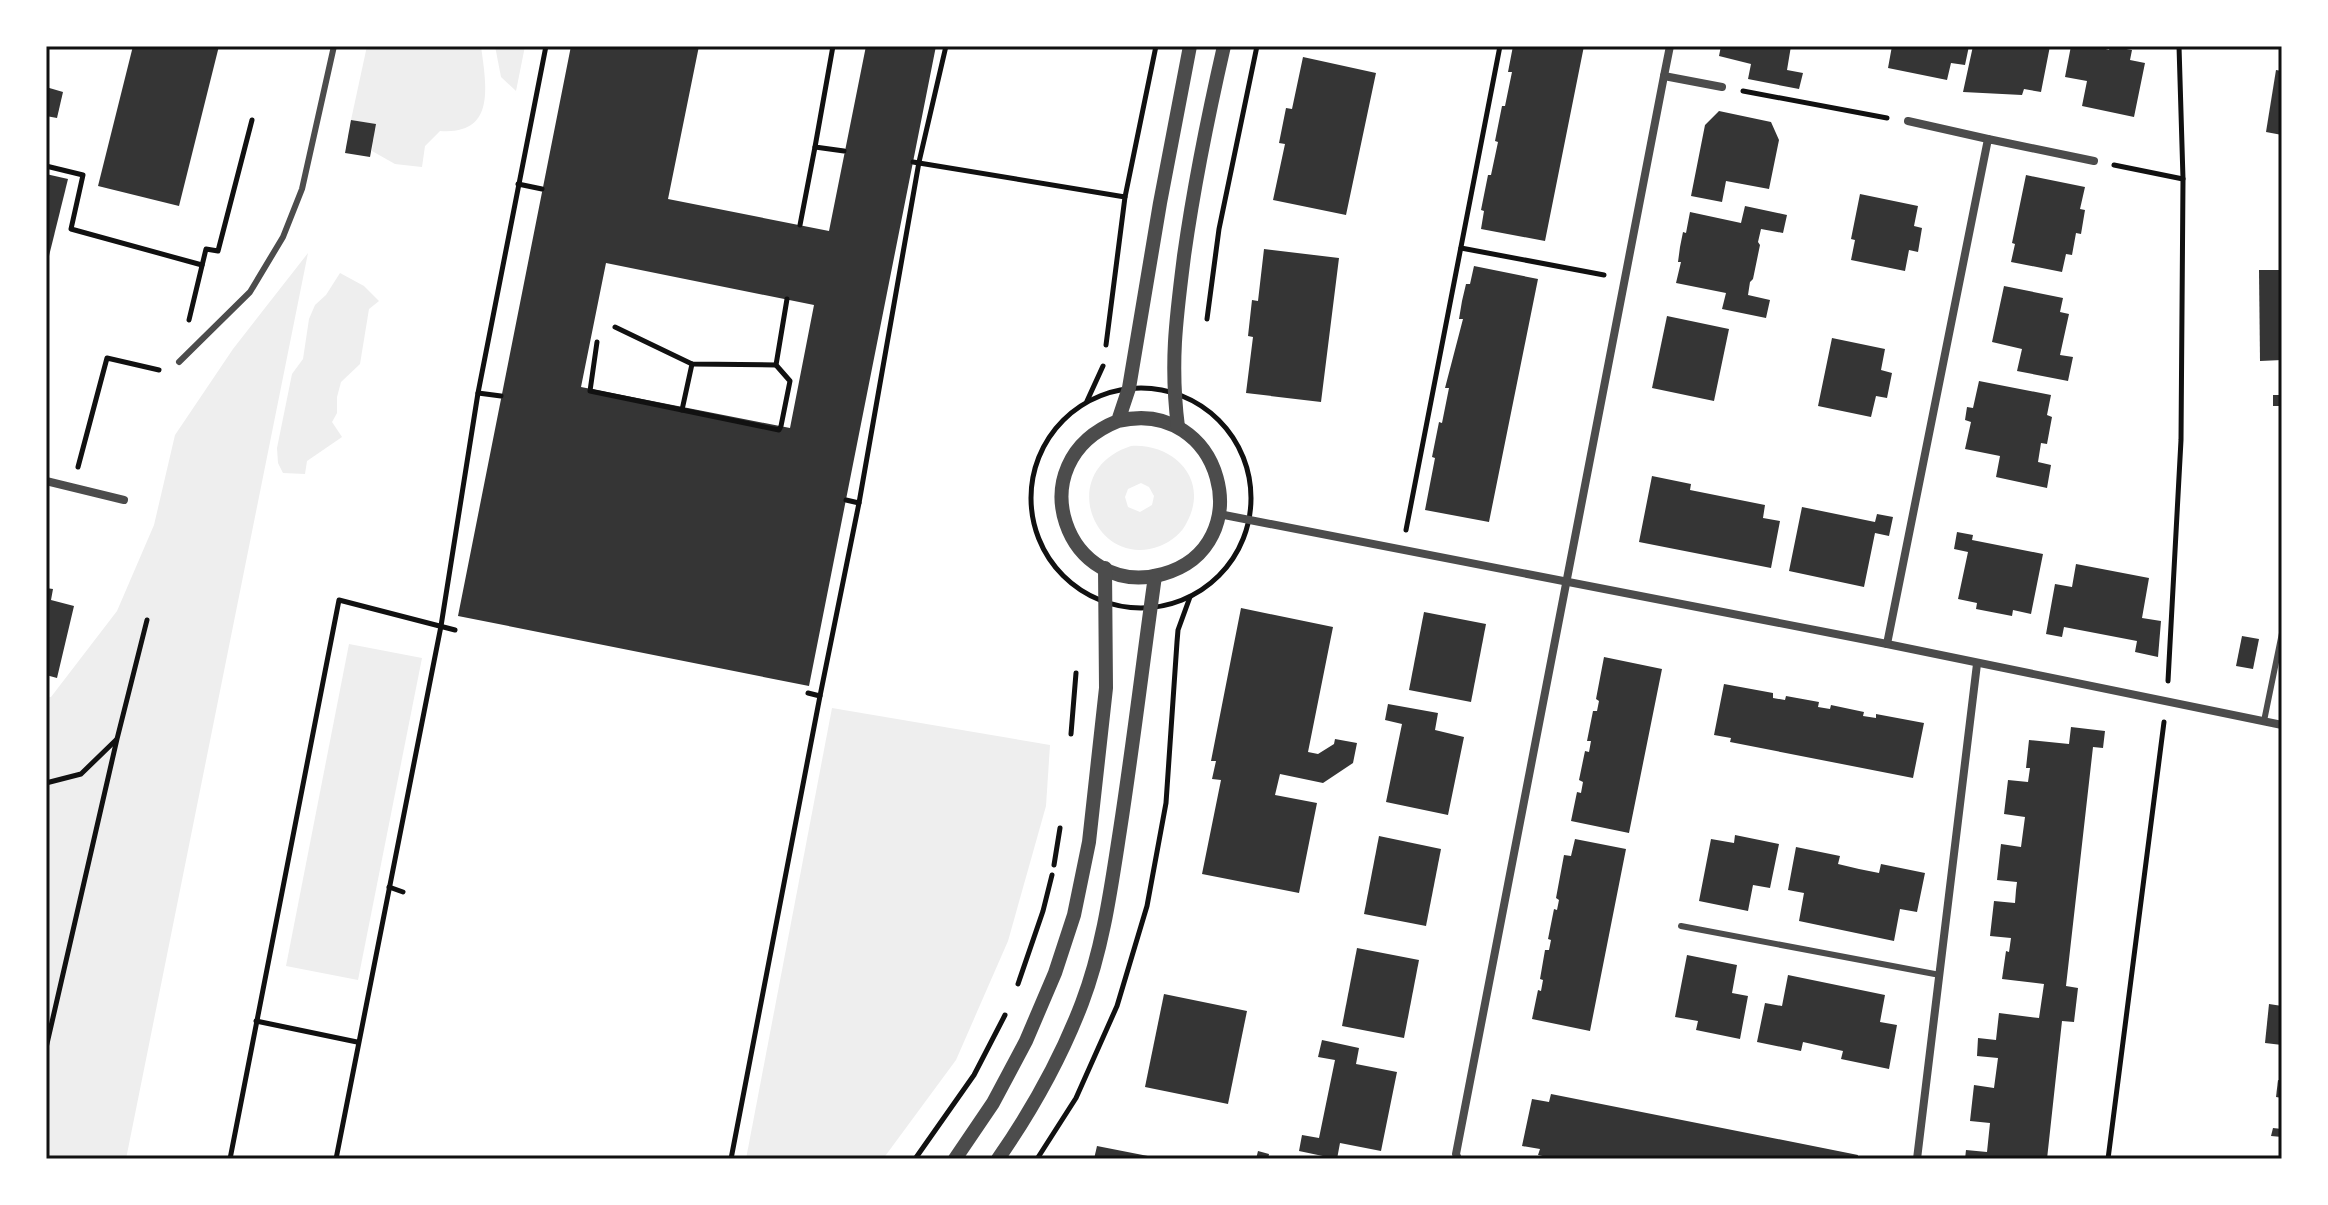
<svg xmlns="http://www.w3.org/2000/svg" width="2328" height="1205" font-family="'Golos Text',sans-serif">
  <rect width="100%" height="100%" fill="#fff"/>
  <g fill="#eee" fill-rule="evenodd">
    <path d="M367,46H481C486,85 497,135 440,131L425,146L422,167L395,164L372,151L375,124L351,120Z"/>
    <polygon points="495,46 525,46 516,91 501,77"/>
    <polygon points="308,253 126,1159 46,1159 46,697 51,697 117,611 154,525 175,435 233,349"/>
    <polygon points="340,273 364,286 379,301 369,309 360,364 341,382 337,397 337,413 332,422 342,437 307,461 305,474 283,473 278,463 277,448 292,374 303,359 309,319 315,305 326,295"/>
    <path d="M1131,446C1173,443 1210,479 1187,522C1182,533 1172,541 1160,546C1095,571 1054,471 1131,446ZM1141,483L1149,487L1154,496L1152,505L1140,512L1128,507L1125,497L1128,489Z"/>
    <polygon points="349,644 422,658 358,980 286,966"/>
    <polygon points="832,708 1050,745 1046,806 1008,941 956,1060 883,1159 746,1159"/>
  </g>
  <g fill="#353535" fill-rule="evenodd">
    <polygon points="133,46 219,46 179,206 98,186"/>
    <path d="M571,46H699L668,199L829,231L866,46H936L809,686L458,616ZM606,263L814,305L790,428L581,387Z"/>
    <polygon points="1513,46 1584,46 1545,241 1481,229 1484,211 1481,210 1488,175 1491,175 1498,142 1495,141 1502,106 1505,106 1512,72 1508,72"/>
    <polygon points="1721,46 1791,46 1787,70 1803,73 1799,89 1748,79 1751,64 1719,56"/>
    <polygon points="1892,46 1969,46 1965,65 1951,63 1947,80 1888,68"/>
    <polygon points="1973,46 2050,46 2041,92 2024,89 2022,95 1963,92"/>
    <polygon points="2071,46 2096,46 2109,50 2110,46 2132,50 2130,60 2145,63 2134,117 2082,106 2087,81 2065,77"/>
    <polygon points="1303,57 1376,73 1346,215 1273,200 1285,144 1279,143 1286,108 1292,109"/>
    <polygon points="2276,70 2282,71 2282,135 2266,132"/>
    <polygon points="46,87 63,92 57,118 46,116"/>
    <polygon points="1719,111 1771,122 1779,140 1769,189 1726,181 1722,202 1691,196 1705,125"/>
    <polygon points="351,120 376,124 370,157 345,153"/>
    <polygon points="46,174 68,179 47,264 46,264"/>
    <polygon points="2026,175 2085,187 2080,209 2085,210 2081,234 2076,233 2072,255 2066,254 2062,272 2011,262 2015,244 2012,243"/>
    <polygon points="1860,194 1918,206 1914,226 1922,228 1918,252 1909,250 1905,271 1851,260 1855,240 1851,239"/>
    <polygon points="1745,206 1787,215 1783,233 1761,229 1758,242 1760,245 1753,279 1750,282 1748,295 1770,300 1766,318 1722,309 1726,293 1676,283 1681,262 1678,262 1680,247 1683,232 1686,233 1690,212 1741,223"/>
    <polygon points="1264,249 1339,258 1321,402 1246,393 1253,337 1248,336 1252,300 1258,301"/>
    <polygon points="1474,266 1538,279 1489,522 1425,510 1435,458 1432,457 1439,422 1442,423 1449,388 1445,388 1463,319 1459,319 1462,301 1466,284 1470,284"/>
    <polygon points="2259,270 2282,270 2282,360 2260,361"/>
    <polygon points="2004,286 2063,298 2060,312 2069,314 2060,355 2073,357 2068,381 2017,371 2022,349 1992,342"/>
    <polygon points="1667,316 1729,329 1714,401 1652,388"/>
    <polygon points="1832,338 1885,349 1881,370 1892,373 1887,398 1876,396 1871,417 1818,406"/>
    <polygon points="1979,381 2051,395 2047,415 2052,417 2047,444 2041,443 2038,462 2051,465 2047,488 1996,477 2000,456 1965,449 1971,422 1965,420 1967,407 1973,408"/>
    <rect x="2273" y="395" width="9" height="11"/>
    <polygon points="1652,476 1691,484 1690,490 1765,505 1763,518 1780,521 1771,568 1639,542"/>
    <polygon points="1802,507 1875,522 1877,514 1893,517 1889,536 1875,533 1864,587 1789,571"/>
    <polygon points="1957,532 1973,535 1972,540 2043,554 2031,614 2013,610 2012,616 1976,609 1977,603 1958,599 1968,552 1954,549"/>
    <polygon points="2076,564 2149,578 2142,618 2161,621 2158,657 2135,652 2137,641 2064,627 2062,637 2046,634 2055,584 2072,587"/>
    <polygon points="46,588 53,589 51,600 74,606 57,678 46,675"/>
    <polygon points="1241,608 1333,627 1308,752 1318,754 1334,744 1335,739 1357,743 1353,763 1323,783 1280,774 1275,795 1317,803 1299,893 1202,874 1221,780 1212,779 1216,761 1211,761"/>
    <polygon points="1424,612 1486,624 1471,702 1409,690"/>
    <polygon points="2242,636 2259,639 2253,669 2236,666"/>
    <polygon points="1604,657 1662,669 1629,833 1571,821 1577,792 1581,793 1583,782 1579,780 1585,751 1589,752 1591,741 1587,741 1593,711 1597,711 1599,701 1596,699"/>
    <polygon points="1724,684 1773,693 1773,698 1785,700 1786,696 1819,702 1818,707 1830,709 1831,705 1864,712 1863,716 1876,718 1876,714 1924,723 1913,778 1730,742 1731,738 1714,735"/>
    <polygon points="1388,704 1438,713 1435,730 1464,737 1448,815 1386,802 1402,724 1385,720"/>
    <polygon points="2071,727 2105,731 2103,748 2093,747 2066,986 2078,988 2074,1022 2062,1021 2047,1159 1965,1159 1966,1150 1987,1152 1990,1123 1970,1121 1974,1085 1994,1088 1998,1058 1977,1056 1978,1038 1996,1040 1999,1013 2039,1018 2044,984 2002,979 2006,951 2009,952 2011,938 1990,936 1994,901 2015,903 2016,890 2017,882 1997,880 2001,844 2021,847 2025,817 2004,814 2008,780 2028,782 2030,768 2026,768 2029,740 2069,744"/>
    <polygon points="1735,835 1779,844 1770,888 1753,885 1748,911 1699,901 1711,839 1734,843"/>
    <polygon points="1379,836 1441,849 1426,926 1364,914"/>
    <polygon points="1575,839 1626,849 1590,1031 1532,1019 1538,990 1541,991 1543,980 1540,979 1545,950 1549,950 1551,940 1548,939 1554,909 1557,910 1559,900 1556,898 1564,855 1571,856"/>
    <polygon points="1796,847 1840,856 1838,864 1859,869 1879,873 1881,864 1925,873 1917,912 1900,909 1894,941 1799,921 1804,893 1788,890"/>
    <polygon points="1357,948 1419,960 1404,1038 1342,1026"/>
    <polygon points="1687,955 1737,965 1732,993 1748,996 1740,1039 1696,1030 1698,1021 1675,1017"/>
    <polygon points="1788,975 1885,995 1880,1022 1897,1025 1889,1069 1841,1059 1843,1051 1803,1042 1801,1051 1757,1042 1765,1003 1782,1006"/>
    <polygon points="1164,994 1247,1011 1228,1104 1145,1087"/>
    <polygon points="2269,1004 2282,1006 2282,1045 2265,1043"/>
    <polygon points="1322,1040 1359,1048 1356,1064 1397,1072 1381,1151 1340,1143 1337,1159 1299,1151 1302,1135 1319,1138 1335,1060 1318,1057"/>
    <polygon points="2278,1080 2282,1081 2282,1098 2276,1097"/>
    <polygon points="1551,1094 1858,1155 1857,1159 1589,1159 1578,1157 1577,1159 1556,1159 1538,1155 1540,1149 1522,1146 1532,1099 1549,1102"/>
    <polygon points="2273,1128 2282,1129 2282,1137 2271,1136"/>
    <polygon points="1097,1146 1158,1158 1157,1159 1094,1159"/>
    <polygon points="1258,1151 1269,1154 1268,1159 1256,1159"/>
  </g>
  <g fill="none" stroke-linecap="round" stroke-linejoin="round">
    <g stroke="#111" stroke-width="5">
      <polyline points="833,46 815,147 844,151"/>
      <polyline points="1743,91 1887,118"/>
      <polyline points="913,162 1125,197"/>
      <polyline points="2114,165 2183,179"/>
      <polyline points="46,166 83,175 71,229 202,265"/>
      <polyline points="518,184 542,189"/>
      <polyline points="800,225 815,147"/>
      <polyline points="1461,248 1604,275"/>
      <polyline points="1207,319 1219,229 1257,46"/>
      <polyline points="189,320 206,249 218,251 252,120"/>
      <polyline points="615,327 692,364 776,365"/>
      <polyline points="597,342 590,391 779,430 781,426 790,381 776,365 787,299"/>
      <polyline points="1106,345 1125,197 1156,46"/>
      <circle cx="1141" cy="498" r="110"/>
      <polyline points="478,393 501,396"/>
      <polyline points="1087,401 1103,366"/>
      <polyline points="682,410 692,364"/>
      <polyline points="78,467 107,358 159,370"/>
      <polyline points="846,500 859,503"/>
      <polyline points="1406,530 1500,46"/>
      <polyline points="2168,681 2181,440 2183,179 2179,46"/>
      <polyline points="808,693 820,696"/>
      <polyline points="1071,734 1076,673"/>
      <polyline points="46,783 81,774 116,740"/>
      <polyline points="1054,865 1060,828"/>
      <polyline points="389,887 403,892"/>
      <polyline points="1018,984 1043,911 1052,875"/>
      <polyline points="256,1021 357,1042"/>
      <polyline points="46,1048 117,739 147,620"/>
      <polyline points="230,1159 339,600 455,630"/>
      <polyline points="336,1159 441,626 478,393 546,46"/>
      <polyline points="731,1159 820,696 859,503 919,162 946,46"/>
      <polyline points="915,1159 974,1075 1005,1015"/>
      <polyline points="1037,1159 1076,1098 1117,1006 1147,906 1166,803 1177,642 1178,630 1190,597"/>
      <polyline points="2108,1159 2164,722"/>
    </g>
    <g stroke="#4c4c4c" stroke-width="6">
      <polyline points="179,362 250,292 283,237 302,189 334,46"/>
      <polyline points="2264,721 2282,633"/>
      <polyline points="1681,926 1940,975"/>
    </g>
    <g stroke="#4c4c4c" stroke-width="8">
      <polyline points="1664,76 1670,46"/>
      <polyline points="1908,121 1988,139"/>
      <polyline points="46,481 124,500"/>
      <polyline points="1219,514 1887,644 2282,725"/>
      <polyline points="1887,644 1988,139 2094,161"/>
      <polyline points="1458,1159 1456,1154 1664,76 1722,87"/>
      <polyline points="1917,1159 1977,664"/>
    </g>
    <g stroke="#4c4c4c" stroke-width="14">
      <path d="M1118,421C1222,396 1262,546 1163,574C1067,601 1015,462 1118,421L1129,388L1160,203L1190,46"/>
      <path d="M1178,427C1170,364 1176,319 1184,256C1194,185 1208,116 1224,46"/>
      <polyline points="955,1159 993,1103 1026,1041 1055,973 1074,915 1089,842 1106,688 1105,568"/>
      <path d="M998,1159C1032,1110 1061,1058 1082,1003C1103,948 1111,888 1120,830C1133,746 1143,661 1155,576"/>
    </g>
  </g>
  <rect width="2328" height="1205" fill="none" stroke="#ffffff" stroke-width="96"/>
  <rect x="48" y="48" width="2232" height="1109" fill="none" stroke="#111" stroke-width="3"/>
</svg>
